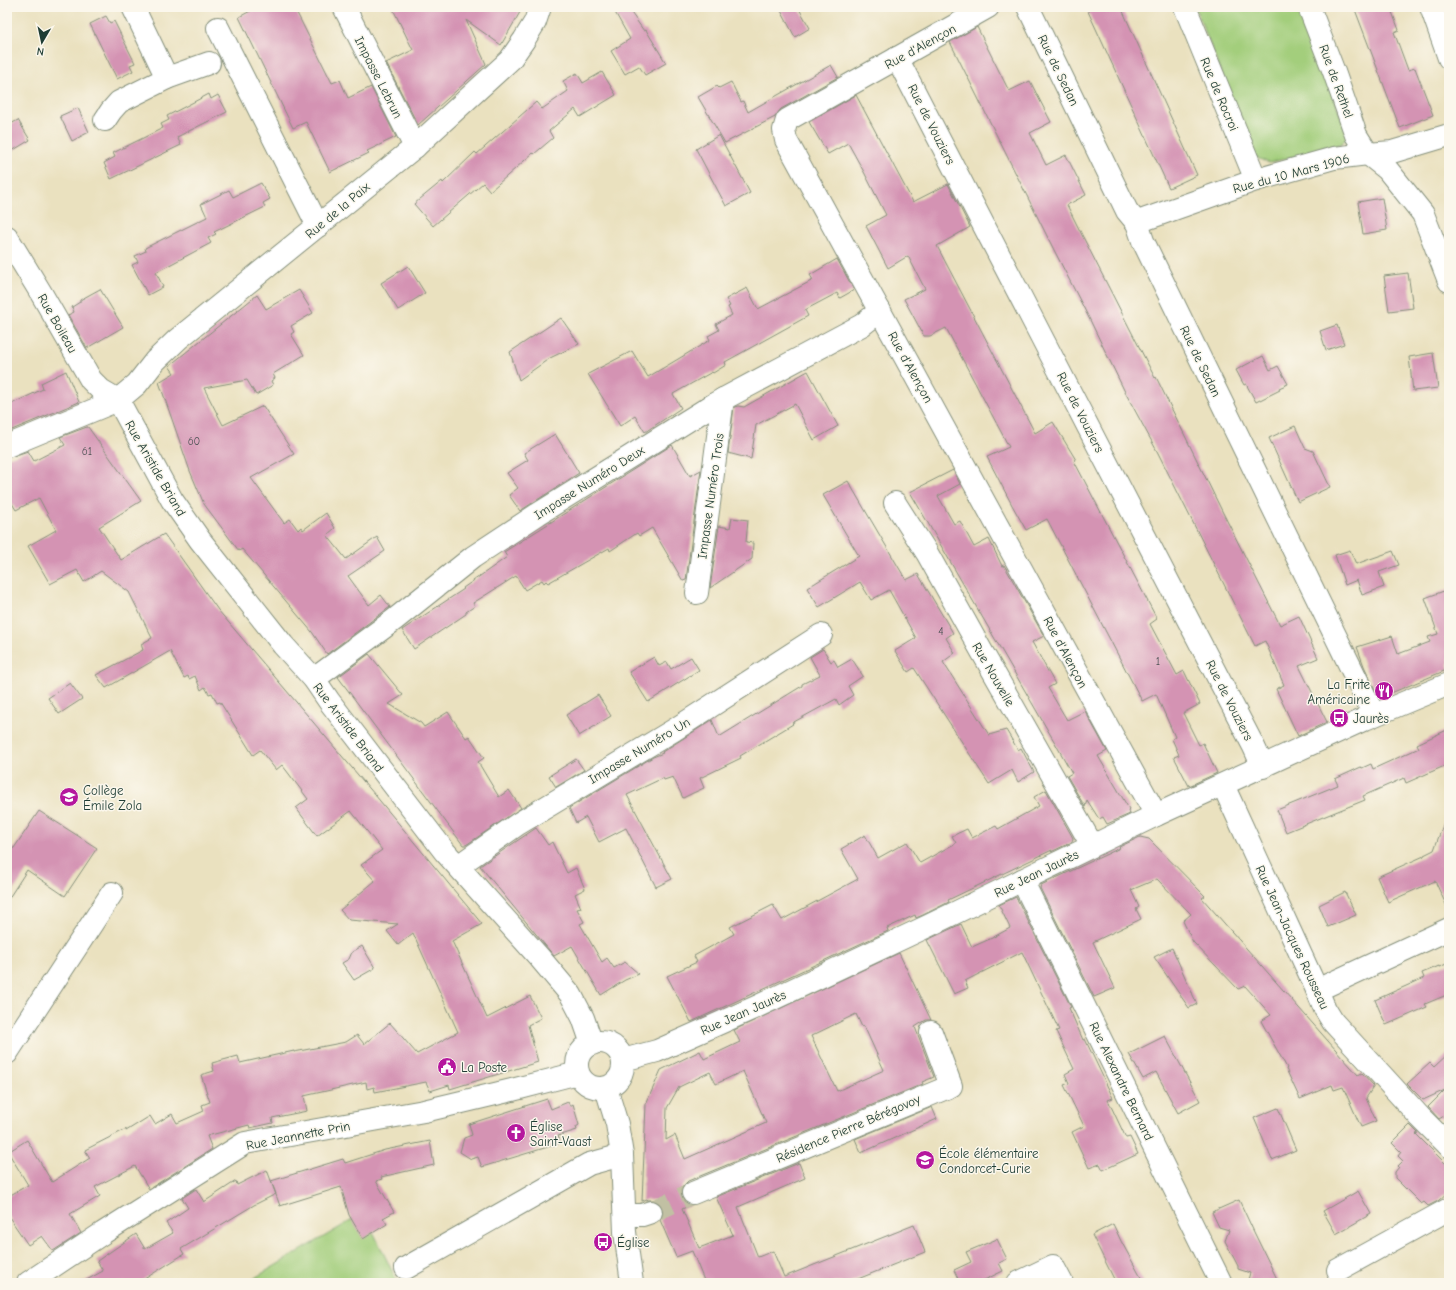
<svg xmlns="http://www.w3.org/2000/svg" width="1456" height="1290" font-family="'Comic Neue',sans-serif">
  <rect width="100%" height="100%" fill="#fbf7ec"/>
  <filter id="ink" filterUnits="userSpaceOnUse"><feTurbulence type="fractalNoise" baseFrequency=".025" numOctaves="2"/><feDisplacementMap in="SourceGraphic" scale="8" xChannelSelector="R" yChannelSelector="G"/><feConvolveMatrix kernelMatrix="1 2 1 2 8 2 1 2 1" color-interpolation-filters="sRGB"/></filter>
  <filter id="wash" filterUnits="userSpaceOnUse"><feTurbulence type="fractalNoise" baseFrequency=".012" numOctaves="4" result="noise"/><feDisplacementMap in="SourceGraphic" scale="16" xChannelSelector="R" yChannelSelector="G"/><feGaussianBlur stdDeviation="0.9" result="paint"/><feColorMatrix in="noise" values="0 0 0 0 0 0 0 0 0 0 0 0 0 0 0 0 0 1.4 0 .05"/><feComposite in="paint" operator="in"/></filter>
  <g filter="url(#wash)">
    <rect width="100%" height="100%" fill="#eae1bf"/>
    <g fill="#a3ce7b" stroke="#618658">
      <polygon points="1195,7 1302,7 1348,137 1341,144 1269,163 1255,157"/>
      <polygon points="364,1213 398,1283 246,1283"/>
    </g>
    <g id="blocks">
      <g fill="#d493b3" fill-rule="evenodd">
        <polygon points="258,7 294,7 332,83 340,80 348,98 371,87 396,137 367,151 369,153 330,172 306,122 293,128 239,17"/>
        <polygon points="392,7 523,7 501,45 466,20 486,64 418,125 386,63 413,50"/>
        <polygon points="612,7 627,7 644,31 646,30 666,63 645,75 639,66 625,74 611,51 630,39"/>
        <polygon points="779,7 798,7 810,28 795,37"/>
        <polygon points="1086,7 1121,7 1197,175 1169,188"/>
        <polygon points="1354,7 1390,7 1399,30 1394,32 1408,70 1415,68 1433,115 1400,128"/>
        <polygon points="106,16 110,23 114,21 135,63 130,65 133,71 117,79 90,24"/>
        <polygon points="977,27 1009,91 1030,81 1051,122 1030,133 1046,165 1066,155 1086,195 1067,205 1083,237 1155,378 1156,377 1223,513 1280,625 1299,616 1318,658 1299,666 1327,722 1298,736 1276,689 1284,685 1265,641 1255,646 1158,453 1125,392 1090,320 1054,250 950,42"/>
        <polygon points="831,65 838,77 781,109 775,117 725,143 698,97 717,86 719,88 731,82 741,102 743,101 748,112"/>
        <polygon points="602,72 616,95 580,117 575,109 549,131 553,138 534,154 533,153 490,191 483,183 433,226 414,204 442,181 443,183 475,152 477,154 536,102 542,109 568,91 563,81 577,73 583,83"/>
        <polygon points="209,94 211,99 218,95 227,112 177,137 181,145 111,179 104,163 115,157 113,153 163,128 161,124 169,120 167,116"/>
        <polygon points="856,95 913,202 948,184 970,227 937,246 1035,433 1053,422 1076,460 1074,461 1157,619 1150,624 1177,675 1184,671 1200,704 1183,713 1199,745 1203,743 1217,773 1189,786 1174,757 1179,755 1172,739 1175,737 1156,694 1142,701 1047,519 1026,530 1012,505 987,457 1009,447 946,328 930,336 924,336 904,299 925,289 908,256 888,268 866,226 886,215 864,172 848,143 828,154 809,122"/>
        <polygon points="78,108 89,132 72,141 60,116"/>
        <polygon points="18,120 30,140 7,154 7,126"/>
        <polygon points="719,135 750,193 726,206 696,149"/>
        <polygon points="261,183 270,199 263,203 265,207 214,232 216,234 208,238 211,243 156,272 163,287 148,295 132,265 138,262 135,256 146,251 145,248 207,217 201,204 229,190 233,197"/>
        <polygon points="1382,198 1387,230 1363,234 1358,202"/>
        <polygon points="837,259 854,290 840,298 837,293 805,310 808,316 725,362 726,365 713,373 712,372 673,394 681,408 645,432 635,416 620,426 588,374 632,351 648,377 710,340 708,336 719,330 716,324 732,315 728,307 730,306 726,299 747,288 758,309 813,280 810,275"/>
        <polygon points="408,266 425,293 398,310 381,283"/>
        <polygon points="1408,273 1413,308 1389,311 1384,276"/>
        <polygon points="100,289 123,327 87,348 68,315 74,312 72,307 80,302 80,300"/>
        <polygon points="299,290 313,313 291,326 294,332 291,334 304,355 273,374 275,378 271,381 273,385 256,395 247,380 204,388 223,425 263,406 294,454 251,478 284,523 290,519 298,530 301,527 303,530 326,513 335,528 327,535 346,559 377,537 385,551 348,576 369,605 381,595 390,607 327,654 312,632 242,549 239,551 204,504 190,471 159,382 174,373 169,366 257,295 266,309"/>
        <polygon points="561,318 579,344 550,358 519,380 510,352"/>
        <polygon points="1337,325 1344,344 1326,350 1320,331"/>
        <polygon points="1433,353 1438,388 1413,391 1409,357"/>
        <polygon points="1263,356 1270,370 1278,366 1288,384 1279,388 1280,390 1256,402 1246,384 1244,385 1236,370"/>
        <polygon points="66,371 79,402 7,432 7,406 43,389 41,383"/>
        <polygon points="808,371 838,426 814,440 795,404 756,425 751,459 728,453 734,407 738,406 744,407"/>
        <polygon points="1295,426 1305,448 1313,451 1330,487 1298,502 1269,438"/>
        <polygon points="87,427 88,427 141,501 99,527 121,560 164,534 218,610 375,795 482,924 452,941 487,1018 530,996 541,1018 528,1025 538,1062 450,1089 449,1085 430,1091 426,1082 375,1092 374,1087 367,1089 366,1082 304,1096 307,1111 272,1118 273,1123 250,1128 249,1125 207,1136 212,1149 149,1189 135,1166 95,1187 100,1196 70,1214 81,1233 53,1251 42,1236 28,1245 7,1214 7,1197 28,1185 8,1152 27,1140 52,1182 90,1158 85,1150 126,1129 126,1131 150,1116 155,1124 172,1114 177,1123 204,1111 202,1105 210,1102 201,1075 214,1071 212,1063 238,1056 240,1063 294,1051 294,1052 346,1042 357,1035 364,1044 390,1023 417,1054 458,1032 413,933 398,945 387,931 398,924 349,920 340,910 375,881 361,865 382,850 351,811 317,836 296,808 308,799 286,770 282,765 276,770 260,750 253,755 220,702 217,703 212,693 209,694 205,687 201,690 195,676 189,679 188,676 184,678 170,651 106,688 96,675 143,650 141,644 152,638 129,592 101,571 84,582 77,570 50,584 28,546 56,530 39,498 16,510 7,495 7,458 28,451 34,461 65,445 60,437"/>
        <polygon points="555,434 579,473 520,511 509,495 518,488 507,473 528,460 524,453"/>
        <polygon points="672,445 690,476 701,470 686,580 683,581 652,528 639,536 637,533 610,551 609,548 548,583 546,581 544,583 542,580 525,590 516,576 473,603 475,606 466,612 466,614 414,649 402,630 464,589 463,588 507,557 504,552"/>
        <polygon points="953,470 960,484 938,496 954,524 960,521 974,547 989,539 1002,566 1004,565 1044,636 1032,642 1055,684 1048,688 1067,720 1085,711 1107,751 1098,756 1129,809 1128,810 1130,814 1107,824 1103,817 1099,819 1087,800 1085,807 1067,776 1072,773 1054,741 910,492"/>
        <polygon points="848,481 906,580 918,574 953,633 946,638 955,653 943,662 989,735 1006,730 1018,750 1021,748 1034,772 1018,782 1012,770 989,784 914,668 908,672 895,651 916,638 889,590 871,600 860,582 819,607 807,588 859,556 823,495"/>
        <polygon points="732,518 748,520 746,542 753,543 752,559 710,588 719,526 730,528"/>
        <polygon points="1350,550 1356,564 1393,551 1399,565 1379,572 1384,587 1362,595 1357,580 1345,585 1335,555"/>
        <polygon points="1449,589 1449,669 1379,698 1364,666 1357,647 1392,636 1398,654 1430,642 1428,637 1438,634 1425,598"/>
        <polygon points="823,649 831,662 834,660 838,667 852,659 863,676 848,686 853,695 839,705 836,699 792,723 793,724 740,756 741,758 700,778 704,788 693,793 683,798 673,777 664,780 663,778 627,795 672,879 656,887 626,828 599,842 586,817 576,823 569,808 653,757 663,753 662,752 712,720 719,737 802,686 802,684 820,675 810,657"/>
        <polygon points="369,654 403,695 389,704 421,723 424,727 448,712 466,738 469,736 484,758 478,762 499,797 509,790 521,808 466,845 463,845 338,677"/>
        <polygon points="654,657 659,666 667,662 671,669 691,657 699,670 648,702 629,672"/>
        <polygon points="70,683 82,699 59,714 48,698"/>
        <polygon points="598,695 611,716 579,736 566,715"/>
        <polygon points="1449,729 1449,764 1406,783 1404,778 1363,796 1365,800 1286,832 1277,810 1338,785 1335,779 1361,767 1362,768 1371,764 1373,769 1419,748 1417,744"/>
        <polygon points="576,759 584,770 556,787 549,776"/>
        <polygon points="1046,790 1073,838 1072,842 1051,852 1052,850 948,900 949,902 923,915 916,918 915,915 887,928 888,931 691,1022 667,976 697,962 694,956 734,934 730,927 773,905 782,920 858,879 841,849 865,835 878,858 907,842 920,863 956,843 952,836 967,829 972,838 996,826 998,829 1039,806 1034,797"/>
        <polygon points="39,811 97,848 65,896 27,870 7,901 7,850 14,848"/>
        <polygon points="1447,814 1449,815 1449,911 1435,881 1388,902 1377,877 1424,856 1424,855 1434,850"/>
        <polygon points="536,828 548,845 552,842 567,873 576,868 585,889 575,894 581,908 577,909 584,922 580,924 602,962 607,958 614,968 625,962 639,974 625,980 601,995 572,946 554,956 480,866"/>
        <polygon points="1140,837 1149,839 1205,896 1202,898 1358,1075 1362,1073 1374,1086 1366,1098 1376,1121 1361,1127 1343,1087 1334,1090 1332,1085 1300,1099 1286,1069 1287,1068 1261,1021 1271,1015 1245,986 1238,989 1193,942 1183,921 1191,914 1157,879 1131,890 1139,907 1136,909 1141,919 1093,942 1115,988 1094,997 1040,888 1041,885 1120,848 1119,847"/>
        <polygon points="1345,892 1356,915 1328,927 1319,905"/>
        <polygon points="1016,897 1071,1007 1069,1008 1083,1040 1085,1039 1113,1098 1108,1100 1126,1138 1130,1137 1138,1154 1103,1170 1100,1164 1089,1168 1072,1132 1084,1126 1064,1085 1069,1083 1065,1074 1074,1069 1056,1031 1059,1030 1022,952 965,981 968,988 954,994 927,940 961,924 972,947 992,938 1010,928 999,905"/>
        <polygon points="362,946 375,968 354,980 342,963 349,959 352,952"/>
        <polygon points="1172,948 1197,1004 1189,1008 1154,957"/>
        <path d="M899,953L931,1020H926L915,1027L934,1077L922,1082L923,1084L688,1181L683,1186L681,1192L682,1198L686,1203L691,1205L682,1209L699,1248L733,1235L716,1197L799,1163L805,1178L738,1207L758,1257L773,1251L784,1277L914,1225L925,1252L848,1283H705L692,1251L676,1257L660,1220L663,1214V1208L660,1203L654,1200H648L647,1199L642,1201L646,1104L661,1070L700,1051L704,1059L740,1042L734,1030ZM856,1014L862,1027L864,1026L884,1070L837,1091L811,1036ZM743,1071L766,1123L685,1159L675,1135L666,1140L667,1108L679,1087L710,1072L716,1084Z"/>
        <polygon points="1449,963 1449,994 1425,1004 1427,1007 1386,1025 1375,1000 1424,978 1422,973 1439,966 1439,967"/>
        <polygon points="1165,1036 1200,1101 1178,1113 1156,1072 1143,1079 1129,1054"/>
        <polygon points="1449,1053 1449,1113 1439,1119 1428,1107 1445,1090 1423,1100 1407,1084 1430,1063 1434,1067"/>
        <polygon points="547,1099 551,1109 568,1102 570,1106 573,1104 579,1125 576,1127 577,1130 558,1136 561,1143 482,1167 478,1157 471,1159 460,1152 464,1138 472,1135 469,1124"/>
        <polygon points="932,1107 937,1119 861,1153 855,1139"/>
        <polygon points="1278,1108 1296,1150 1272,1160 1254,1118"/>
        <polygon points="1410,1125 1418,1133 1416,1134 1449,1167 1449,1191 1438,1201 1428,1206 1424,1202 1421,1204 1395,1178 1395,1172 1399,1167 1398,1166 1403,1161 1398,1156 1401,1152 1392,1143"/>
        <polygon points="430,1141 434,1165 381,1177 382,1179 376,1181 394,1212 383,1218 387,1224 363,1239 349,1215 341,1187 280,1206 271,1181 343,1159 345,1163 385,1150"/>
        <polygon points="267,1170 276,1194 254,1205 181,1249 184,1254 138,1283 81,1283 103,1271 97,1261 136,1234 145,1249 173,1233 166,1223 188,1208 182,1198 196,1189 204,1202 236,1181 237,1185"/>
        <polygon points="1358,1191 1371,1214 1336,1234 1323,1211"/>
        <polygon points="1239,1200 1254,1232 1279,1283 1247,1283 1250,1273 1238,1269 1238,1266 1225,1241 1229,1230 1219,1227 1212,1212"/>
        <polygon points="1113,1224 1121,1241 1144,1283 1116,1283 1092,1235"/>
        <polygon points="997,1239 1007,1259 999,1263 1003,1271 978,1283 960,1283 954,1270 971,1262 966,1252"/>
      </g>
    </g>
  </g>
  <g filter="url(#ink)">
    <use href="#blocks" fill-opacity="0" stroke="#848f7a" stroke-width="1"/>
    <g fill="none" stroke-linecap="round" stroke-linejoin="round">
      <polyline stroke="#c1c0a3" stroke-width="22" stroke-dasharray="22 11" stroke-linecap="butt" points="651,1212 693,1193"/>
      <g stroke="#848f7a" stroke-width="24">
        <g id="minor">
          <polyline points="344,7 415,147"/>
          <polyline points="988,7 787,120 784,130 786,140 1156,815"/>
          <polyline points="1028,7 1127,211 1137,223 1143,241 1374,715"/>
          <polyline points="1185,7 1256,180"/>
          <polyline points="1309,7 1334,72 1356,135 1368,154 1387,169 1423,214 1449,281"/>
          <polyline points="1431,7 1449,58"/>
          <polyline points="218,28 318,226"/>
          <polyline points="897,58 1254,747 1263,767"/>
          <polyline points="167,78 209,63"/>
          <polyline points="105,120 111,111 119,102 167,78 133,7"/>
          <polyline points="1137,223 1146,219 1256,180 1334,158 1368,154 1392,152 1449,135"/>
          <polyline points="7,237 41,293 91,380 101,390 118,400"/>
          <polyline points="118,400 172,500 200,540 283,645 314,679 329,701 445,852 539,957 571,995 583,1018 592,1044"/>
          <polyline points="7,446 118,400 137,384 155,361 178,339 415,147 510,60 524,40 535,22 540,7"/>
          <polyline points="895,503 927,553 981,650 1092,845"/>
          <polyline points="697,593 723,399"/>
          <polyline points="314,679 394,620 473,557 538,514 716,403 862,325 880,311"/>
          <polyline points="1223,785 1317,990 1325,1009 1333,1022 1420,1117 1449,1146"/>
          <polyline points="458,866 518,824 674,730 821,635"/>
          <polyline points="1022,880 1221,1283"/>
          <polyline points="1317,990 1449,929"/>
          <circle cx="600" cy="1065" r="23"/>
          <polyline points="7,1053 112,893"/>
          <polyline points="623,1060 657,1051 756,1007 928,926 1156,815 1365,719 1449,684"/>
          <polyline points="606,1088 617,1124 622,1155 625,1232 632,1283"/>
          <polyline points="693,1193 951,1086 931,1032"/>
          <polyline points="625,1215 642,1215 651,1212"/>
          <polyline points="406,1268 589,1164 622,1155"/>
          <polyline points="1338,1270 1449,1209"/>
          <polyline points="28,1283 103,1233 245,1143 424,1111 512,1090 578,1073"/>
          <polyline points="1018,1283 1053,1266 1062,1283"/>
        </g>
      </g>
      <use href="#minor" stroke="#fff" stroke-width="22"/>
    </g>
  </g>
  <defs>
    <g id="restaurant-disc" transform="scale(1)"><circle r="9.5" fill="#b5179e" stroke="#fbf7ec"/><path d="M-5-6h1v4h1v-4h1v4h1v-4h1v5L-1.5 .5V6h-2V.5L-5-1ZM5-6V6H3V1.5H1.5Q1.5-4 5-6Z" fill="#fff"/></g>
    <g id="bus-disc" transform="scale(1)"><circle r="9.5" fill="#b5179e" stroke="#fbf7ec"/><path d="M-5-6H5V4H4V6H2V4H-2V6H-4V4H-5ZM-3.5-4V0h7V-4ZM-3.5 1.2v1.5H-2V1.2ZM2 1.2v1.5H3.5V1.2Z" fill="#fff"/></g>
    <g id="school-disc" transform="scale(1)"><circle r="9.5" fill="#b5179e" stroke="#fbf7ec"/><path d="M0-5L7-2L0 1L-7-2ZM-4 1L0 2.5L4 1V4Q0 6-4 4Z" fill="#fff"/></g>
    <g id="civic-disc" transform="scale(1)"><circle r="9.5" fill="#b5179e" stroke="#fbf7ec"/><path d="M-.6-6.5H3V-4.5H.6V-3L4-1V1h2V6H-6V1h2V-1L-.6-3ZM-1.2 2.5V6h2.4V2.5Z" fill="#fff"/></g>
    <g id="church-disc" transform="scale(1)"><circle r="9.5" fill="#b5179e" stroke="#fbf7ec"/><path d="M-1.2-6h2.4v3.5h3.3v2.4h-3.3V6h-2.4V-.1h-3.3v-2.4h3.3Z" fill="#fff"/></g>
  </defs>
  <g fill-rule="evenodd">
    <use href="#restaurant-disc" x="1384" y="691"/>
    <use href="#bus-disc" x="1339" y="718"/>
    <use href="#school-disc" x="69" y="797"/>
    <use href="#civic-disc" x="447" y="1067"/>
    <use href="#church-disc" x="516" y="1133"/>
    <use href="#school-disc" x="925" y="1160"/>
    <use href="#bus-disc" x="603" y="1242"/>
  </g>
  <g text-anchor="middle" stroke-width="3" stroke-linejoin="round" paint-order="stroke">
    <g font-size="11" fill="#4c5254">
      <text x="194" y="445">60</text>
      <text x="87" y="455">61</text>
      <text x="941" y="635">4</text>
      <text x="1158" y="665">1</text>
    </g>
    <g font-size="13" fill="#1f3d34" stroke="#fbf7ec">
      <text transform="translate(920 46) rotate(-29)" y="5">Rue d'Alençon</text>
      <text transform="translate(1059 70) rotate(64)" y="5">Rue de Sedan</text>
      <text transform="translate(379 77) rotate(63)" y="5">Impasse Lebrun</text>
      <text transform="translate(1337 81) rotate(70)" y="5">Rue de Rethel</text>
      <text transform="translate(1220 94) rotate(67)" y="5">Rue de Rocroi</text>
      <text transform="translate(932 124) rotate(63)" y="5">Rue de Vouziers</text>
      <text transform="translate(1291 173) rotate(-15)" y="5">Rue du 10 Mars 1906</text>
      <text transform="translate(337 210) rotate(-40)" y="5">Rue de la Paix</text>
      <text transform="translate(58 323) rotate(60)" y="5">Rue Boileau</text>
      <text transform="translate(1201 361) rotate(64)" y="5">Rue de Sedan</text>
      <text transform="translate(911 367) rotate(61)" y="5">Rue d'Alençon</text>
      <text transform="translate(1081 412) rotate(63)" y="5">Rue de Vouziers</text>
      <text transform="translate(156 468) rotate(60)" y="5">Rue Aristide Briand</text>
      <text transform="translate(589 482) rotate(-32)" y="5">Impasse Numéro Deux</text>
      <text transform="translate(710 496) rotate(-82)" y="5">Impasse Numéro Trois</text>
      <text transform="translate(1066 652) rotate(62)" y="5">Rue d'Alençon</text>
      <text transform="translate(994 674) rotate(60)" y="5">Rue Nouvelle</text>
      <text transform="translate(1230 700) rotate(63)" y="5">Rue de Vouziers</text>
      <text transform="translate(349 727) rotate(53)" y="5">Rue Aristide Briand</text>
      <text transform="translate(639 750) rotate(-31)" y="5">Impasse Numéro Un</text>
      <text transform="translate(1036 873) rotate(-26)" y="5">Rue Jean Jaurès</text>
      <text transform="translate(1293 937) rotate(65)" y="5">Rue Jean-Jacques Rousseau</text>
      <text transform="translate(743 1012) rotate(-24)" y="5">Rue Jean Jaurès</text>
      <text transform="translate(1122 1081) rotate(64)" y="5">Rue Alexandre Bernard</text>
      <text transform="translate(848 1128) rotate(-23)" y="5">Résidence Pierre Bérégovoy</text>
      <text transform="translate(298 1135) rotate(-11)" y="5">Rue Jeannette Prin</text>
    </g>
    <g font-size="13" fill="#1f3d34" stroke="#fbf7ec" text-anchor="start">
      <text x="1370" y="689" text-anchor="end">La Frite<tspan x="1370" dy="15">Américaine</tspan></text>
      <text x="1353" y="723">Jaurès</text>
      <text x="83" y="795">Collège<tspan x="83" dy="15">Émile Zola</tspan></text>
      <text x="461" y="1072">La Poste</text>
      <text x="530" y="1131">Église<tspan x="530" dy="15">Saint-Vaast</tspan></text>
      <text x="939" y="1158">École élémentaire<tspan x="939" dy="15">Condorcet-Curie</tspan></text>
      <text x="617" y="1247">Église</text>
    </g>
  </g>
  <rect width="1456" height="1290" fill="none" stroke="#fbf7ec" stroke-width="24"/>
  <g transform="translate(42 42) rotate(189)" stroke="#fbf7ec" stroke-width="3" paint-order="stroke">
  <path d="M0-3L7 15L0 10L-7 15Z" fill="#1f3d34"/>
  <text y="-6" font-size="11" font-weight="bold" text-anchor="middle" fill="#1f3d34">N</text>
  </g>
</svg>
